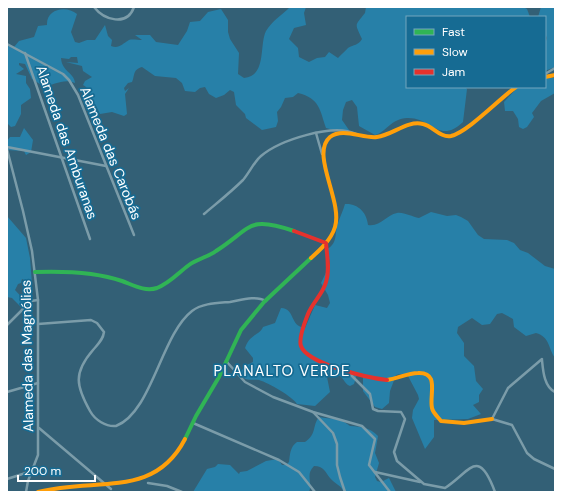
<svg xmlns="http://www.w3.org/2000/svg" width="562" height="499" font-family="'DM Sans',sans-serif">
  <rect width="100%" height="100%" fill="#336076"/>
  <g fill="#2780a8">
    <path d="M290,7H306L304,13L306,25L294,28L289,39L298,48L299,57L309,62L317,58L325,57L329,52L338,58C341,55 345,51 348,48C354,44 358,46 362,39C355,23 354,27 365,13L366,7H523L527,9L530,17H407V87H465L467,89L463,122C439,145 432,117 407,118C392,118 385,133 375,135L359,126L357,107L352,100L346,102L343,110L342,120L349,130L346,133L326,128C320,111 320,98 298,93L293,97L285,98L281,107L277,112L278,121L276,127L262,130L246,118L245,114L236,105L234,92L230,90L224,95L216,98L209,94L205,87L200,88L195,92L185,91L182,83L176,78L155,76L142,67C132,70 135,76 132,82L128,83L124,88L125,91L129,88L125,94L127,114L124,116L112,112L100,114L96,106L90,100C90,93 89,88 83,85L85,81L92,77L83,71L82,66L66,62L78,63L77,57H71L69,59L61,58C62,72 74,72 75,83C63,78 54,86 43,86L32,79L25,64L19,63V65L24,69L16,74L26,76V83L30,89L31,98L21,105V114L15,126L11,127L7,123V43L14,47L19,41L34,37L38,26L47,25C46,9 66,5 77,14L71,32L75,42L79,43L87,40H95L105,25L108,36L112,40L111,46C119,49 122,44 129,40C132,39 138,40 142,40L135,35H150L156,42L178,45L187,31L190,22L200,21L208,12L221,9L228,20V32L230,39L239,53L238,74L244,78C267,76 259,45 266,31C272,21 282,15 290,7Z"/>
    <polygon points="541,7 555,7 555,67 545,71 545,44 547,38 545,33 545,17 538,17"/>
    <polygon points="545,78 555,78 555,93 541,101 532,113 534,117 527,127 523,129 519,127 518,119 513,111 505,111 504,102 518,87 545,87"/>
    <polygon points="24,128 33,140 31,152 26,155 24,151 7,150 7,141 10,137 20,137"/>
    <path d="M345,204C358,203 367,213 368,225C381,227 386,215 397,213C404,212 412,217 419,218L431,212L447,216L456,215L461,217L468,221L478,235L484,239L507,240L514,243L520,250L528,253L545,266L555,269V358C548,348 550,337 536,333L526,336L514,327L513,319L502,313L497,314L490,324L482,325L472,318L458,327L457,333L464,343V356L474,366L476,381L483,389L479,395V402L473,405L481,414L468,419L434,420V437L425,449L412,418L413,410L419,399L418,395L408,376L400,374L396,375L390,391L389,403L382,409L375,407L363,391V376L357,374L354,384L350,386C344,384 343,375 337,375C334,374 330,377 327,377L330,392L315,406L297,404C293,397 269,383 259,380C254,379 248,381 244,378C241,376 241,375 240,373L245,366L253,362V358L245,348C250,334 260,335 263,327L275,323L281,308C296,309 289,326 305,328L315,305L327,308L330,303L328,295L321,283L330,264L327,249C337,244 335,235 337,226C339,219 343,211 345,204Z"/>
    <polygon points="7,216 26,238 30,258 32,284 22,279 21,283 18,284 15,290 27,303 22,308 12,298 7,297"/>
    <path d="M319,417C331,419 341,418 350,426C362,427 369,427 378,436L375,453L379,463L375,477L377,481L381,482L389,478L396,492H344C341,485 335,484 330,478C325,472 324,466 314,466C305,475 313,482 309,492H193L207,469L215,467L218,464L230,465L239,474L240,472L247,471L266,461L278,459L282,465H286L289,462C290,454 290,447 297,442H305C317,434 312,426 319,417Z"/>
  </g>
  <g fill="none" stroke-linecap="round" stroke-linejoin="round">
    <g stroke="#7b9ca9" stroke-width="2.5">
      <path d="M94,7C104,20 127,27 134,7"/>
      <polyline points="7,44 63,74 69,80 78,95 134,235"/>
      <polyline points="25,53 90,239"/>
      <polyline points="545,74 555,68"/>
      <polyline points="316,133 322,154"/>
      <polyline points="7,147 106,166"/>
      <polyline points="7,149 23,211 32,251 38,300 38,455 28,481 26,492"/>
      <path d="M204,214C217,203 231,192 243,180C249,173 254,162 261,156C280,140 333,123 356,134"/>
      <path d="M38,324L91,320L97,323L104,332C103,340 98,344 93,350C73,373 76,386 90,411C95,420 106,427 116,426C152,412 161,335 192,311C202,303 218,303 230,302C241,300 256,295 266,301"/>
      <polyline points="7,325 31,301 38,300"/>
      <polyline points="542,359 508,388 492,419 512,425 527,453 534,459 555,469"/>
      <path d="M542,360C543,370 544,387 555,392"/>
      <polyline points="226,361 245,382 273,397 313,412 362,426 375,439 369,465 390,492"/>
      <path d="M347,371L370,394L373,409L378,411L401,412L405,419L394,452L397,461L424,484L445,488C470,472 478,446 495,492"/>
      <polyline points="7,392 38,383"/>
      <polyline points="313,412 333,433 337,444 337,465 340,477 345,492"/>
      <polyline points="193,423 279,460 299,472 315,492"/>
      <polyline points="39,428 111,489"/>
      <polyline points="375,472 420,482"/>
      <polyline points="7,479 32,471"/>
      <polyline points="148,483 167,486 182,492"/>
    </g>
    <g stroke="#30b455" stroke-width="4">
      <path d="M35,272C63,271 96,272 122,281C133,285 145,292 157,288C170,283 178,273 189,265C197,259 208,257 216,251C252,228 247,215 294,231"/>
      <polyline points="185,439 196,416 219,377 241,330 264,302 311,258"/>
    </g>
    <g stroke="#ff9f0a" stroke-width="4">
      <polyline points="545,77 555,75"/>
      <path d="M311,258C320,250 331,240 335,227C343,201 310,154 330,137C343,127 363,139 377,137C393,135 407,120 423,124C433,126 440,138 451,136C468,132 500,98 516,87"/>
      <path d="M387,380C397,379 407,373 418,373C440,372 429,395 432,408C433,413 438,417 441,421L464,423L492,419"/>
      <path d="M38,492C97,477 154,499 185,439"/>
    </g>
    <path stroke="#e5322d" stroke-width="4" d="M294,231L326,243C327,256 330,270 326,282C323,294 312,303 308,314C305,322 298,338 301,346C307,364 369,378 387,380"/>
  </g>
  <g text-anchor="middle" stroke-width="3.5" stroke-linejoin="round" paint-order="stroke">
    <g font-size="14" fill="#fff" stroke="#166b93">
      <text transform="translate(67 142) rotate(71)" y="5">Alameda das Amburanas</text>
      <text transform="translate(111 153) rotate(68)" y="5">Alameda das Carobás</text>
      <text transform="translate(27 356) rotate(-91)" y="5">Alameda das Magnólias</text>
    </g>
    <g font-size="15" letter-spacing="1" fill="#fff" stroke="#166b93">
      <text x="282" y="376">PLANALTO VERDE</text>
    </g>
  </g>
  <rect width="562" height="499" fill="none" stroke="#ffffff" stroke-width="16"/>
  <rect x="406" y="16" width="140" height="72" fill="#166b93" stroke="#73a6be"/>
  <rect x="414" y="29" width="20" height="6" fill="#30b455" stroke="#73a6be"/>
  <text x="442" y="36" font-size="12" fill="#ffffff">Fast</text>
  <rect x="414" y="49" width="20" height="6" fill="#ff9f0a" stroke="#73a6be"/>
  <text x="442" y="56" font-size="12" fill="#ffffff">Slow</text>
  <rect x="414" y="69" width="20" height="6" fill="#e5322d" stroke="#73a6be"/>
  <text x="442" y="76" font-size="12" fill="#ffffff">Jam</text>
  <path d="M18 475v6h77v-6" fill="none" stroke="#ffffff" stroke-width="2"/>
  <text x="24" y="475" font-size="12" fill="#ffffff" stroke="#166b93" stroke-width="3" paint-order="stroke">200 m</text>
</svg>
